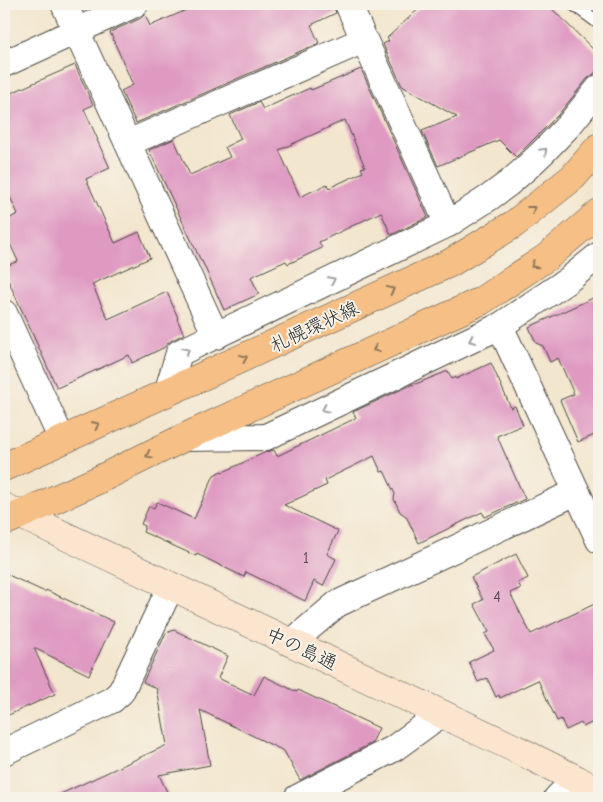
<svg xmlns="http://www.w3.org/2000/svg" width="603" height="802" font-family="'Comic Neue','Klee One',sans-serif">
  <rect width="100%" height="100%" fill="#f7f3e8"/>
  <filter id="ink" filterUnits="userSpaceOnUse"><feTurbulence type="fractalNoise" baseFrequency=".02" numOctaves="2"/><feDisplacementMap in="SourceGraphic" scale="10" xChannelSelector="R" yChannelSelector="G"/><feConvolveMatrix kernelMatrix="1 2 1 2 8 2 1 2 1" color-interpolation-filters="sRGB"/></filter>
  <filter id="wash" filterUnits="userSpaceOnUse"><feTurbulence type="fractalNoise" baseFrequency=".0096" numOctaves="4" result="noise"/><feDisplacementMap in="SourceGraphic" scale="20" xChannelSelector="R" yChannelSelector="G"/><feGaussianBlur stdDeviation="1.12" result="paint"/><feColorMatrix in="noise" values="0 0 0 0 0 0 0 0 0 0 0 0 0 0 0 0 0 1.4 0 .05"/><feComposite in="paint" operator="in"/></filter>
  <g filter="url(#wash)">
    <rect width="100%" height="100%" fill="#f3e6ce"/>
    <g id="blocks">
      <g fill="#df9ac2" fill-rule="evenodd">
        <polygon points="200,4 333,4 336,13 311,25 319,43 136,123 121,91 133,85 110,32 141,18 145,14 150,26"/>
        <polygon points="424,4 547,4 599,55 599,67 594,74 587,79 558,115 516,157 499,140 438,166 422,131 457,117 402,86 383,44 389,41 387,38"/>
        <polygon points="75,65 93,105 84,109 98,140 97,140 110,168 86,179 115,243 139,232 150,258 92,284 108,319 167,292 178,318 177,319 184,334 172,340 168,343 165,347 132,363 129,355 57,388 4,271 4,267 18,261 4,231 4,221 18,214 4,184 4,96"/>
        <path d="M361,69L428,217L391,235L381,212L319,242L322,248L288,264L286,261L251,277L259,294L224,310L202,261H201L149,150L174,139L190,175L230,157L225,147L241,139L230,115L259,102L263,109L310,88L311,90ZM345,120L365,167L361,168L363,172L329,188L327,184L300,197L279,150Z"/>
        <polygon points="593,298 599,312 599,433 578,442 560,400 574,394 558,358 550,362 543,346 536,343 529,327"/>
        <polygon points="491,363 511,408 515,406 523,425 497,436 525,499 485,517 482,512 419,543 406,516 400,512 394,499 395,494 384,471 381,472 374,456 325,480 327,485 284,505 338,531 327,554 336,559 323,586 314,581 305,601 246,572 244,577 197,554 196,556 143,532 145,526 141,524 149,506 154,508 157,502 194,519 214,475 221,471 223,472 266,452 274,450 277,456 356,418 353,412 413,384 413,385 448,371 452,379 456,377 456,379"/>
        <polygon points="516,554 528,578 518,583 521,588 510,593 531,634 599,602 599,719 583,727 581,723 566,730 561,719 557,721 538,680 500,698 499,695 496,697 487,678 478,682 469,662 494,650 485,634 489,632 474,604 483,600 471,577"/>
        <polygon points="4,573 45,592 46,590 114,622 89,675 34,648 55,694 4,717"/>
        <polygon points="174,630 228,656 218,678 254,695 264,676 297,692 298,690 379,728 372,743 300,780 284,751 200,710 210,765 159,775 170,798 52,798 167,745 157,689 143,682 166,633"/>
      </g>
    </g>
  </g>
  <g filter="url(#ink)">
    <use href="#blocks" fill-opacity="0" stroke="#494743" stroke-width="1"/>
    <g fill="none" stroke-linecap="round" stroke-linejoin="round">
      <g stroke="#494743" stroke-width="14">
        <polyline id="lane" points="573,4 599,23"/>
      </g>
      <g stroke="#494743" stroke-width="28">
        <g id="street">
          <polyline points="64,4 216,336"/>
          <polyline points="348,4 448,224"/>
          <polyline points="4,64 135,4"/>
          <polyline points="128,143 364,40"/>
          <polyline points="4,313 62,440"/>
          <polyline points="500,326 599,540"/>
          <polyline points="167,393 179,353 448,224 490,197 509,183 525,169 544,151 569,125 599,88"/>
          <polyline points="183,438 266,437 500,326 567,281 599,255"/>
          <polyline points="291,643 337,604 576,492"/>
          <polyline points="4,752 112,700 121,692 171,586"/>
          <polyline points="297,798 393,749 441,714"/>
          <polyline points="557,798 576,779"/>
        </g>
      </g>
      <g stroke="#494743" stroke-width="29">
        <polyline id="secondary" points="4,507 514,748 576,779 599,792"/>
      </g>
      <g stroke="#494743" stroke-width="29">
        <g id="primary">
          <polyline points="4,467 450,263 514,224 573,177 599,147"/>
          <polyline points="4,522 96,481 183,438 481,301 547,257 599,213"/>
        </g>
      </g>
      <use href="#lane" stroke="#fff" stroke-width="12"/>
      <use href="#street" stroke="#fff" stroke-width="26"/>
      <use href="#secondary" stroke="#fbe5cf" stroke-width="28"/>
      <use href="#primary" stroke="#f5bf86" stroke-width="28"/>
    </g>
    <defs><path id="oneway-chevron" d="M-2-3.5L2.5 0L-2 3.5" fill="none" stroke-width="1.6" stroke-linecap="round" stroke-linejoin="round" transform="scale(1.25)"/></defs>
    <g stroke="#a0a0a0">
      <use href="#oneway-chevron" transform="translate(544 151) rotate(-45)"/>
      <use href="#oneway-chevron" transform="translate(332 280) rotate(-26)"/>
      <use href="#oneway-chevron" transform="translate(472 340) rotate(155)"/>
      <use href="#oneway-chevron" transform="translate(186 351) rotate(-29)"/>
      <use href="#oneway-chevron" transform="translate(325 409) rotate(155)"/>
    </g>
    <g stroke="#907558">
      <use href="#oneway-chevron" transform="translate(532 209) rotate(-38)"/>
      <use href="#oneway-chevron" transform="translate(534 265) rotate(146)"/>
      <use href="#oneway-chevron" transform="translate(391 290) rotate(-25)"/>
      <use href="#oneway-chevron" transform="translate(376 349) rotate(155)"/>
      <use href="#oneway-chevron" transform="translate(244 358) rotate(-25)"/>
      <use href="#oneway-chevron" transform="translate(96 425) rotate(-24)"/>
      <use href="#oneway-chevron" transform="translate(149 455) rotate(154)"/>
    </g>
  </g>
  <g text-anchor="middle" stroke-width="4" stroke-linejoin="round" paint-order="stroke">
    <g font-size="16" fill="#584751">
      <text x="306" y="563">1</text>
      <text x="497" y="602">4</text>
    </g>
    <g font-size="19" fill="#2b2b2b" stroke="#f7f3e8">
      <text transform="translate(314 326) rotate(-25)" y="7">札幌環状線</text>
      <text transform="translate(302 648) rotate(25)" y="7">中の島通</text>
    </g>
  </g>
  <rect width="603" height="802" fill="none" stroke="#f7f3e8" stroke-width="20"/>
</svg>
